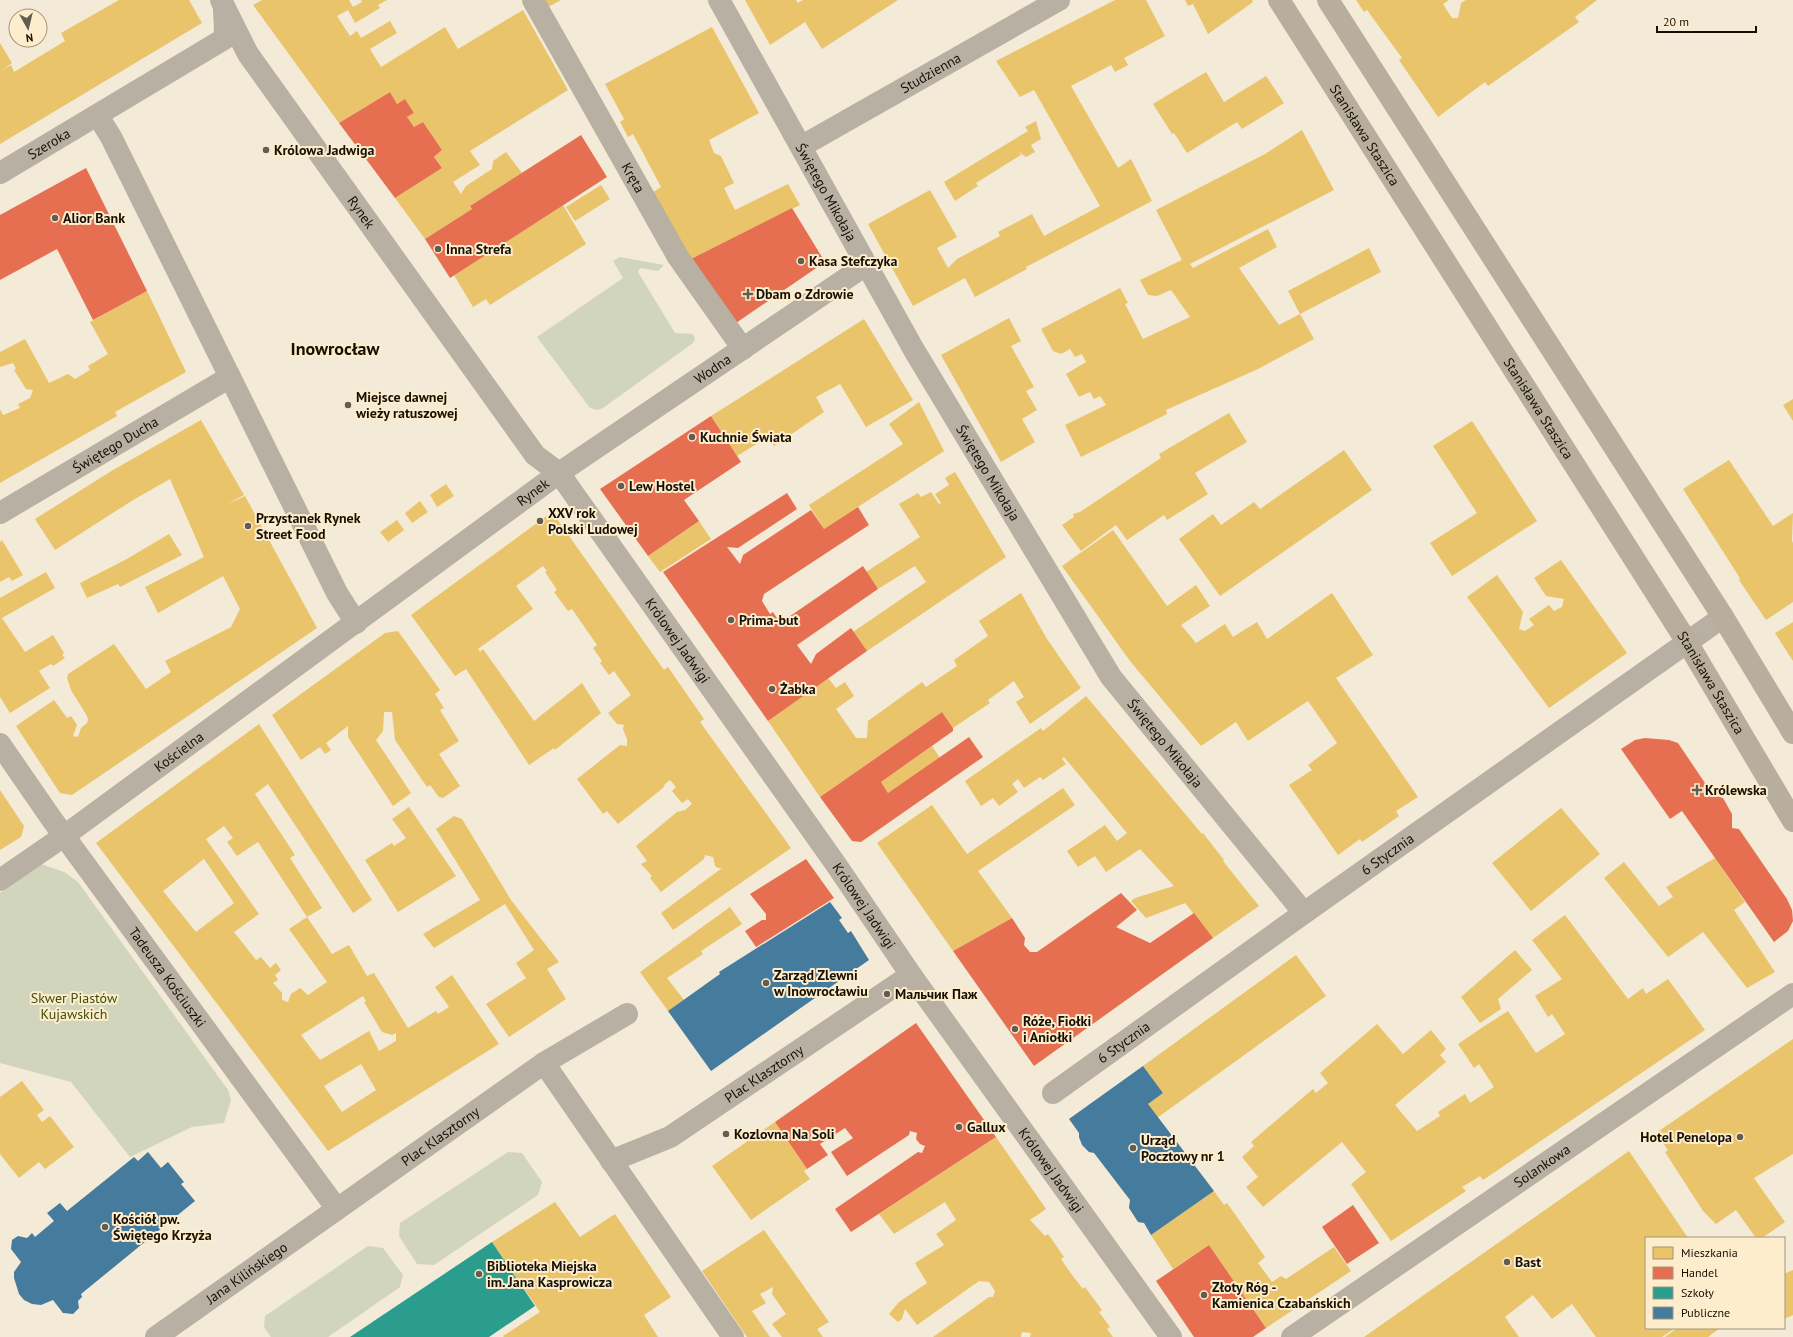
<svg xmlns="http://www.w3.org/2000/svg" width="1793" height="1337" font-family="'PT Sans',sans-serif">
  <rect width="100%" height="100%" fill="#f3ead8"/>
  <g fill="#d1d5bb">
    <polygon points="620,257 664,265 658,271 640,268 638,272 675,333 693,334 695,339 693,343 603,408 597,410 590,408 537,337 623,278 613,261"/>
    <polygon points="41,864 64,872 78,882 228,1090 231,1100 224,1123 192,1127 130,1157 71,1082 0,1063 0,893"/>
    <polygon points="508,1152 522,1153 542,1182 538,1195 434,1265 417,1264 399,1236 400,1223"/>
    <polygon points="368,1246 383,1248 403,1275 400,1287 328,1337 271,1337 264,1327 265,1316"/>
  </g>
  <g fill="#e9c46a" fill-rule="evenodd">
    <polygon points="119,0 189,0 202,23 0,144 0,43 12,63 1,71 11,65 14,72 65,41 61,33"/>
    <polygon points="262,0 349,0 353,7 362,2 361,0 387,0 378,5 380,8 355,23 348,10 337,16 350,36 357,31 361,38 390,21 397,33 370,49 381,67 445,27 458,49 523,10 568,90 470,151 480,165 453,182 461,194 466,186 492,169 493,161 506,152 522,173 470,206 472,209 425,239 395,198 442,168 434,157 442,150 423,122 414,127 407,117 414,113 405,99 397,104 390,92 339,123 253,5"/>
    <polygon points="545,0 561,0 548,7"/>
    <polygon points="745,0 796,0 798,3 803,0 898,0 822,49 805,22 770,45"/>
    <polygon points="1115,0 1146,0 1165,36 1124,58 1128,65 1115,72 1111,65 1071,86 1118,168 1131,159 1152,201 1026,267 1027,269 975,297 965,278 913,306 868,224 930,190 957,237 937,248 948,268 957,259 1000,236 998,232 1032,214 1044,236 1100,206 1034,90 1020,97 996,61"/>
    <polygon points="1185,0 1252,0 1253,2 1208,34 1193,4 1188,6"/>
    <polygon points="1356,0 1449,0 1443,4 1452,18 1458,18 1461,3 1466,0 1597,0 1575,17 1579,22 1488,86 1485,82 1438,117 1399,60 1402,58 1367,10 1364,12"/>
    <polygon points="712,27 759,113 709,140 714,153 721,156 734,183 724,188 735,210 788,184 800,205 689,260 652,193 661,187 633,134 628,137 620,122 624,119 605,84"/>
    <polygon points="1206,72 1224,102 1266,76 1284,103 1242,129 1237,122 1187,153 1174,133 1172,134 1153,104"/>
    <polygon points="1036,121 1041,139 1031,145 1035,152 1026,157 1019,152 1021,155 976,183 978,186 955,201 944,182 1028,131 1025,127"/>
    <polygon points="1302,130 1334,190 1190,264 1193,268 1268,229 1277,247 1239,268 1279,325 1300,314 1314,339 1258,369 1166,410 1167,414 1081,457 1065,425 1106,405 1100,396 1094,399 1090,392 1079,397 1066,374 1086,362 1082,354 1075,357 1070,349 1061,354 1053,351 1041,329 1120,288 1128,303 1125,304 1143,339 1190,317 1171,290 1157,296 1148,295 1140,280 1182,260 1156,210 1265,154"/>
    <polygon points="601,185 610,199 575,221 566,207"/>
    <polygon points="563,205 586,244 490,305 486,299 473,307 454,275"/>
    <polygon points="1369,248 1381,272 1300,314 1288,291"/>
    <polygon points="147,291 186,372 115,412 117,416 0,483 0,409 3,415 20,408 18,404 30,398 33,390 26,389 14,370 16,369 13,363 0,367 0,352 25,339 49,383 68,374 75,379 90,370 88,366 108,354 90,322"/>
    <polygon points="1009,318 1021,341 1011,346 1034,387 1026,391 1037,410 1022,419 1035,442 1001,462 941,355"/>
    <polygon points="864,319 913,400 866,427 840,384 816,397 824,412 774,446 768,437 737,456 711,416"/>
    <polygon points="1793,399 1793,421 1783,405"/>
    <polygon points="919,402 944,451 824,529 809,505 903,444 889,424"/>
    <polygon points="1229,413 1247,442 1195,473 1208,494 1167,520 1164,515 1127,540 1116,525 1081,551 1062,525 1074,517 1073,514 1080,512 1161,458 1159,454"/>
    <polygon points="201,420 244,495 226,505 245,496 317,628 72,795 60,793 16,726 54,700 67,718 71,716 77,725 73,736 78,737 81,728 87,723 88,720 87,716 71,690 67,678 68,674 114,644 146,689 171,672 165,661 231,627 240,609 223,576 158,613 145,587 204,557 170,479 133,500 55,550 35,519 113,470"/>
    <polygon points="1472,421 1537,521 1452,576 1430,543 1477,513 1433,446"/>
    <polygon points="1344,450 1372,490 1220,596 1179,539 1213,514 1221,525 1254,502 1260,509"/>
    <polygon points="1729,460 1773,526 1793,513 1792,541 1793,543 1793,602 1766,620 1739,580 1740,578 1683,489"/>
    <polygon points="955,472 1006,557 867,651 853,632 926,582 915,566 878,589 866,572 920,537 899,504 918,493 921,497 931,492 939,504 941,503 935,494 949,485 945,478"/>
    <polygon points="446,484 454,496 437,507 430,495"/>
    <polygon points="420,501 428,512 412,523 405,513"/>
    <polygon points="552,512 664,670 668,667 704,719 700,722 791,848 673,930 661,913 722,868 718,868 715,866 713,857 705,855 704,859 661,892 650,878 652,876 641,864 647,861 636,846 677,812 685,810 692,804 688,799 682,803 672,791 676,787 670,780 665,784 663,788 618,824 607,811 603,814 577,779 620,745 627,746 627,739 623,729 624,725 617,724 608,713 631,695 614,671 609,675 600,663 602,661 593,648 597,645 572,609 568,611 554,592 557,590 545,572 547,571 543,566 516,586 533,609 478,649 480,652 483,649 534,721 582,683 601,713 555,750 554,748 529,765 466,669 455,676 411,615"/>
    <polygon points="397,520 404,530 388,542 380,532"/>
    <polygon points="699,521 711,539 660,572 648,556"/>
    <polygon points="1113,530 1167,606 1196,585 1210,606 1181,625 1196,643 1225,624 1233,637 1257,622 1267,639 1332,593 1373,655 1336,678 1418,797 1396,811 1399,816 1362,842 1360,839 1338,855 1289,785 1312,770 1308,765 1337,743 1308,701 1248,741 1236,722 1201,746 1130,661 1062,566"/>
    <polygon points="169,534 182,555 120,587 118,584 87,598 80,583 125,560"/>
    <polygon points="2,540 23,575 12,581 9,577 0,582 0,542"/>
    <polygon points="1561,560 1627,653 1549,708 1467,597 1497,575 1523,612 1519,629 1525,631 1534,625 1529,619 1549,605 1554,611 1562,607 1564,599 1546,596 1534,578"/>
    <polygon points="46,572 55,588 2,618 25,652 53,635 64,653 62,655 65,658 53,666 51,664 39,671 50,688 10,713 0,697 0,598"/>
    <polygon points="1021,593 1047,639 1081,688 1030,724 1016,702 1024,697 1014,681 988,700 990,703 953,728 942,712 820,797 768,721 828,678 836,688 845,682 854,696 836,709 856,738 867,738 868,721 922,682 926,687 957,666 954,660 988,636 979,621"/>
    <polygon points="1793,622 1793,661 1775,633"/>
    <polygon points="398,631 440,690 435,694 444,708 440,710 459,741 439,754 460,786 443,798 439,797 430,785 427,787 395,740 392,712 384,712 383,731 376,740 411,793 393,806 348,737 348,726 326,743 331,750 325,754 320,747 301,760 272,715 385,633"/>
    <polygon points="1086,696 1202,834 1203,833 1224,860 1223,861 1259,906 1213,938 1185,903 1146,918 1131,901 1135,898 1174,886 1140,849 1106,872 1095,856 1078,867 1067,851 1105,825 1117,841 1127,833 1064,757 1062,759 1066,764 1043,780 1040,777 1024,788 1018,779 1012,784 1018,792 999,806 993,798 981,806 965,781 1041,728 1043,731"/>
    <path d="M259,724L372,900L353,913L268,784L255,794L295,855L290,858L322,908L307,917L258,842L237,856L227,842L233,838L224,826L206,839L259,914L234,932L256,960L261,957L270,968L276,963L281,970L275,975L278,980L273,983L282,993V1000L288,1002L291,994L300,988L308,995L327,982L289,929L307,917L332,954L349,945L367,976L374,973L408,1028L436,1011L438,1014L449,1007L435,987L452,975L499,1044L328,1151L96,843ZM204,859L234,903L196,932L163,891ZM363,996L366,1001L364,1002L382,1032L392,1035L396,1033V1041L379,1051L369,1031L320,1060L301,1035ZM361,1064L376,1090L342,1112L324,1086Z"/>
    <polygon points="932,746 940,758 888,793 881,782"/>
    <polygon points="1063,788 1075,805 978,871 1012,918 953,951 877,843 932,805 967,854"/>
    <polygon points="0,790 24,826 21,837 0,850"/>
    <polygon points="409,807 456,876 398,912 365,860 392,843 394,846 406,838 392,819"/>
    <polygon points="1561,808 1600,854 1531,911 1492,863"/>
    <polygon points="454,816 462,819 511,900 559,962 547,969 566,999 509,1037 486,1004 526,978 516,963 534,950 505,904 434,948 423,934 480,900 436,829"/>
    <polygon points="1715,858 1745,902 1734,910 1775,972 1747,988 1703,932 1668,957 1604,878 1624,862 1659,906 1673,897 1666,887"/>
    <polygon points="730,907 742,924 701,951 703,954 667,978 684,1000 668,1011 640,972"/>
    <polygon points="1565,915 1628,999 1643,988 1646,994 1668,979 1705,1030 1483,1180 1480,1176 1462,1187 1466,1191 1391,1241 1351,1184 1366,1172 1342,1142 1263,1207 1246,1187 1258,1177 1242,1157 1254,1146 1251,1142 1313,1089 1316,1093 1328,1083 1320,1073 1377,1024 1403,1054 1431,1030 1446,1049 1440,1055 1446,1062 1395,1105 1417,1131 1440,1116 1438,1112 1465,1094 1470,1103 1494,1087 1479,1064 1474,1068 1458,1044 1483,1027 1508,1011 1536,1053 1565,1034 1552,1014 1548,1017 1535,996 1562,979 1532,940"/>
    <polygon points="1515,950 1532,970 1498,999 1501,1009 1480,1023 1461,997"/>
    <polygon points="1296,955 1326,996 1157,1118 1148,1104 1163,1093 1143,1066"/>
    <polygon points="1793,1039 1793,1154 1754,1178 1785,1222 1762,1238 1756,1238 1736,1210 1716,1224 1703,1211 1665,1152 1668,1150 1656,1133"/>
    <polygon points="22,1081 44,1110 37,1115 42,1122 50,1116 74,1147 45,1169 39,1162 19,1178 0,1154 0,1097"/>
    <polygon points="775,1122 807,1169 804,1171 810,1179 751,1220 712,1166"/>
    <polygon points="996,1137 1046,1209 1030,1220 1045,1236 1048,1234 1064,1257 1061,1259 1072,1275 1083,1289 1085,1287 1102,1310 1099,1312 1110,1327 1107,1329 1113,1337 1030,1337 1031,1333 1022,1332 1021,1337 933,1337 989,1297 993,1297 995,1291 989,1282 979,1281 917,1325 905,1309 902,1319 898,1322 889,1314 899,1302 927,1283 915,1263 944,1245 936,1234 956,1220 945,1202 894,1234 879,1214"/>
    <polygon points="1629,1151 1688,1238 1646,1238 1646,1328 1675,1328 1662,1337 1596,1337 1572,1304 1552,1319 1533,1295 1505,1317 1519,1337 1364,1337"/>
    <polygon points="1214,1191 1224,1205 1227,1203 1265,1257 1258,1263 1272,1282 1281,1276 1286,1279 1334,1247 1351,1271 1266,1328 1209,1245 1173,1269 1151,1235"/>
    <polygon points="555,1202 580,1237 615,1214 671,1297 644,1315 658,1337 504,1337 503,1336 540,1312 492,1242"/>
    <polygon points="764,1230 829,1322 817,1329 823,1337 782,1337 772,1324 786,1314 772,1294 773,1287 760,1294 766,1303 752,1311 770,1337 747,1337 702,1271"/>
    <polygon points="1793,1270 1793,1315 1784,1319 1784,1274"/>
    <polygon points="1677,1328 1720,1328 1708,1337 1665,1337"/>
  </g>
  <g fill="#e76f51">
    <polygon points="390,92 397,104 405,99 414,113 407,117 414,127 423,122 442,150 434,157 442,168 395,198 339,123"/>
    <polygon points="581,135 607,177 450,278 425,239 472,209 470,206"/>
    <polygon points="86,168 147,291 93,320 57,249 0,280 0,215"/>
    <polygon points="792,208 825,262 736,323 689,260"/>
    <polygon points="711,416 741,462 684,500 699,521 648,556 600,489"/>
    <polygon points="787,493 797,509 738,548 727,547 740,564 743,555 811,510 824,529 858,507 869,525 764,594 762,601 770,614 773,612 780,623 863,566 878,589 797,645 811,664 816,654 851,628 867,651 768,721 663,572"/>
    <polygon points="942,712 953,728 953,731 881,782 888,793 969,737 983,757 861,842 852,841 820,797"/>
    <polygon points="1645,738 1669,740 1678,743 1707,786 1706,793 1723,798 1732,814 1732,828 1739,829 1787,899 1792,910 1793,921 1788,931 1774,942 1682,811 1670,819 1621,749 1635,740"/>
    <polygon points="806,859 834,898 756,947 745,931 762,920 766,920 766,914 750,894"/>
    <polygon points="1121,893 1137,910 1116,927 1150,943 1194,913 1213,938 1034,1066 953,951 1012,918 1025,938 1024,945 1030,952 1037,952"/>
    <polygon points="916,1023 996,1137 851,1232 835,1209 918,1152 922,1153 925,1146 920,1144 916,1139 917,1133 910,1131 909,1135 847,1176 831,1152 853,1138 845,1128 820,1144 828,1155 807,1169 775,1122"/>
    <polygon points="1353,1205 1379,1243 1347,1264 1322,1227"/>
    <polygon points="1209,1245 1266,1328 1253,1337 1194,1337 1156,1281"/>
  </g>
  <polygon fill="#2a9d8f" points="492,1242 535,1306 489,1337 350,1337"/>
  <g fill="#457b9d">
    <polygon points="830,902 842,918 839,920 848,933 851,931 869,960 711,1071 668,1011 720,974 719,972"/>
    <polygon points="1143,1066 1163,1093 1148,1104 1214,1191 1151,1235 1144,1223 1138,1222 1129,1208 1130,1200 1094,1153 1089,1152 1082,1145 1079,1137 1079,1133 1069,1119"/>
    <polygon points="148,1152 161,1168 168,1162 184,1182 181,1184 195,1201 81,1294 82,1297 78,1301 79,1308 73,1314 63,1313 53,1300 41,1305 32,1304 24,1300 19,1294 14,1278 14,1272 21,1262 11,1249 12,1240 18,1236 27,1238 32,1233 35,1237 54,1221 47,1213 60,1203 67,1211 134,1157 138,1161"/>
  </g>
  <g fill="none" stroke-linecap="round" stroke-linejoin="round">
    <g stroke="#b8b0a2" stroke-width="22">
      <path id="s1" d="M221,0L248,54L535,455L559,473L835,863L911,975L1171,1337"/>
      <path id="s2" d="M533,0L678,257L743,349"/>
      <path id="s3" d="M719,0L914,350L1111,677L1304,913"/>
      <polyline points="98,116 111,137 337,593 356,623"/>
      <path id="s4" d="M802,146L1059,0"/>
      <path id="s5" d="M0,173L224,39L225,30L224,9"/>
      <path id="s6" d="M0,513L230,377"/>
      <path id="s7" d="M0,744L51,818L337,1209"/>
      <path id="s8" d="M0,880L64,836L559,473L866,265"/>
      <polyline points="544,1063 733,1337"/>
      <path id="s9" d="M1053,1093L1304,913L1723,617"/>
      <path id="s10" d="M611,1161L670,1137L911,975"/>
      <path id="s11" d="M156,1337L544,1063L627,1014"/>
      <path id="s12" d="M1292,1337L1793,994"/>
    </g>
    <g stroke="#b8ae9e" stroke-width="22">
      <path id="s13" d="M1279,0L1687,642L1793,821"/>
      <polyline points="1328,0 1723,617 1793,733"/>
    </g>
  </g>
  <g fill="#635c4f" stroke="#feedcd" stroke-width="1.5">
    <circle cx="266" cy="150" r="4"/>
    <circle cx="55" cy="218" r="4"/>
    <circle cx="438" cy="249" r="4"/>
    <circle cx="801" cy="261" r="4"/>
    <path d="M746 288h4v4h4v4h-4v4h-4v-4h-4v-4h4z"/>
    <circle cx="348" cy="405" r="4"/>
    <circle cx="692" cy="437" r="4"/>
    <circle cx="621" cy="486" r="4"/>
    <circle cx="540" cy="521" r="4"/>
    <circle cx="248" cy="526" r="4"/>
    <circle cx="731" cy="620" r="4"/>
    <circle cx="772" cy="689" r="4"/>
    <path d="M1695 784h4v4h4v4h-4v4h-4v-4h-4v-4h4z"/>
    <circle cx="766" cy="983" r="4"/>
    <circle cx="887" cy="994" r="4"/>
    <circle cx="1015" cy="1029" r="4"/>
    <circle cx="959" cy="1127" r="4"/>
    <circle cx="726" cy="1134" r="4"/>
    <circle cx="1740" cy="1137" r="4"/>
    <circle cx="1133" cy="1148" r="4"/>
    <circle cx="105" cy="1227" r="4"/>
    <circle cx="1507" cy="1262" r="4"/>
    <circle cx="479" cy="1274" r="4"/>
    <circle cx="1204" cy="1295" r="4"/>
  </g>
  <g text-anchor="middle" stroke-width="4" stroke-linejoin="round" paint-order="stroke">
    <g font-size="14" fill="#161005" stroke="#feedcd">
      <text dy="5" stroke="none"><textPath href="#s4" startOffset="148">Studzienna</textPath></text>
      <text dy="5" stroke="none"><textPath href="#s13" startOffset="160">Stanisława Staszica</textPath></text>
      <text dy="5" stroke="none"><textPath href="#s5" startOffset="57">Szeroka</textPath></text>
      <text dy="5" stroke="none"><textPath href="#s2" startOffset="204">Kręta</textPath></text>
      <text dy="5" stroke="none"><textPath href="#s3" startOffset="220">Świętego Mikołaja</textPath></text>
      <text dy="5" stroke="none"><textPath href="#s1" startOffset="255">Rynek</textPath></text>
      <text dy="5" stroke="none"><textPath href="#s8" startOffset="877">Wodna</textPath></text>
      <text dy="5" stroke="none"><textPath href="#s13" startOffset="484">Stanisława Staszica</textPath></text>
      <text dy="5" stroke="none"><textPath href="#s6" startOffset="134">Świętego Ducha</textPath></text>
      <text dy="5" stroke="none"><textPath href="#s3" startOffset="544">Świętego Mikołaja</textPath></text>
      <text dy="5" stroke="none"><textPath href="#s8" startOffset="659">Rynek</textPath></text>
      <text dy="5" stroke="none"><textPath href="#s1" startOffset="789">Królowej Jadwigi</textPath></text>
      <text dy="5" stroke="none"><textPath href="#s13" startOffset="808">Stanisława Staszica</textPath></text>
      <text dy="5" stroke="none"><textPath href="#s3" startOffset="868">Świętego Mikołaja</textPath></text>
      <text dy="5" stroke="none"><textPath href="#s8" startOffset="220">Kościelna</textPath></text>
      <text dy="5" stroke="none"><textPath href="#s9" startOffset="411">6 Stycznia</textPath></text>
      <text dy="5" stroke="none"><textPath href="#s1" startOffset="1113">Królowej Jadwigi</textPath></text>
      <text dy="5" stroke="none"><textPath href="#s7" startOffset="287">Tadeusza Kościuszki</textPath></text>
      <text dy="5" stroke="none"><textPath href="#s9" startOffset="87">6 Stycznia</textPath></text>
      <text dy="5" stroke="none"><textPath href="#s10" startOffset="177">Plac Klasztorny</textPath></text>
      <text dy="5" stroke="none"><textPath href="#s11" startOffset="348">Plac Klasztorny</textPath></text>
      <text dy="5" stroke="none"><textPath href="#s12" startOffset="303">Solankowa</textPath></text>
      <text dy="5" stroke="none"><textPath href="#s1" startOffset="1437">Królowej Jadwigi</textPath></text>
      <text dy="5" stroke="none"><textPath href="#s11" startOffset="111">Jana Kilińskiego</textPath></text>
    </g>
    <g font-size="14" font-weight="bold" fill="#161005" stroke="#feedcd" text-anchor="start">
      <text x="274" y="155">Królowa Jadwiga</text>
      <text x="63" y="223">Alior Bank</text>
      <text x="446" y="254">Inna Strefa</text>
      <text x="809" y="266">Kasa Stefczyka</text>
      <text x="756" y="299">Dbam o Zdrowie</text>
      <text x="356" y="402">Miejsce dawnej<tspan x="356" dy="16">wieży ratuszowej</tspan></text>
      <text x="700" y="442">Kuchnie Świata</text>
      <text x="629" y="491">Lew Hostel</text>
      <text x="548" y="518">XXV rok<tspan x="548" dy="16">Polski Ludowej</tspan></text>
      <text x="256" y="523">Przystanek Rynek<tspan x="256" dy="16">Street Food</tspan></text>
      <text x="739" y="625">Prima-but</text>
      <text x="780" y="694">Żabka</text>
      <text x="1705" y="795">Królewska</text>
      <text x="774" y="980">Zarząd Zlewni<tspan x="774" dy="16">w Inowrocławiu</tspan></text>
      <text x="895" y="999">Мальчик Паж</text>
      <text x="1023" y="1026">Róże, Fiołki<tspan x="1023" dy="16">i Aniołki</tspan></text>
      <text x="967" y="1132">Gallux</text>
      <text x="734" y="1139">Kozlovna Na Soli</text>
      <text x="1732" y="1142" text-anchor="end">Hotel Penelopa</text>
      <text x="1141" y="1145">Urząd<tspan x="1141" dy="16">Pocztowy nr 1</tspan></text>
      <text x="113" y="1224">Kościół pw.<tspan x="113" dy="16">Świętego Krzyża</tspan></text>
      <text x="1515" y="1267">Bast</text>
      <text x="487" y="1271">Biblioteka Miejska<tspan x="487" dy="16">im. Jana Kasprowicza</tspan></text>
      <text x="1212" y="1292">Złoty Róg -<tspan x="1212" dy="16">Kamienica Czabańskich</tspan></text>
    </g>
    <g font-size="14" fill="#3a4e0a" stroke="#feedcd">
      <text x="74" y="1003">Skwer Piastów<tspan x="74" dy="16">Kujawskich</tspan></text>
    </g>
    <g font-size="18" font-weight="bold" fill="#161005" stroke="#feedcd">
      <text x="335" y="355">Inowrocław</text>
    </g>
  </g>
  <rect x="1645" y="1237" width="140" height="92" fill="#feedcd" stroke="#a1957d"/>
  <rect x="1653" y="1247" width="20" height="12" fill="#e9c46a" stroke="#a1957d"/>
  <text x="1681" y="1257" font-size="12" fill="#161005">Mieszkania</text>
  <rect x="1653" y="1267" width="20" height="12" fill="#e76f51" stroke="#a1957d"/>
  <text x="1681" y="1277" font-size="12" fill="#161005">Handel</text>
  <rect x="1653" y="1287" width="20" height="12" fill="#2a9d8f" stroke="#a1957d"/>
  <text x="1681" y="1297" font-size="12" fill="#161005">Szkoły</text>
  <rect x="1653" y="1307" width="20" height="12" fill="#457b9d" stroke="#a1957d"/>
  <text x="1681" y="1317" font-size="12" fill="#161005">Publiczne</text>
  <g transform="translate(28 28) rotate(172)"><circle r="19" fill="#feedcd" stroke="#a1957d"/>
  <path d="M0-3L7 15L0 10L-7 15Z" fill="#635c4f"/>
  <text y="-6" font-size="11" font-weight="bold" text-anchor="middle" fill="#161005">N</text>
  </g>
  <path d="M1657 26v6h99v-6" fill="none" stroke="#161005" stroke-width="2"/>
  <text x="1663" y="26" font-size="12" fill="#161005" stroke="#feedcd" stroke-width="3" paint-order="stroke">20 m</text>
</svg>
